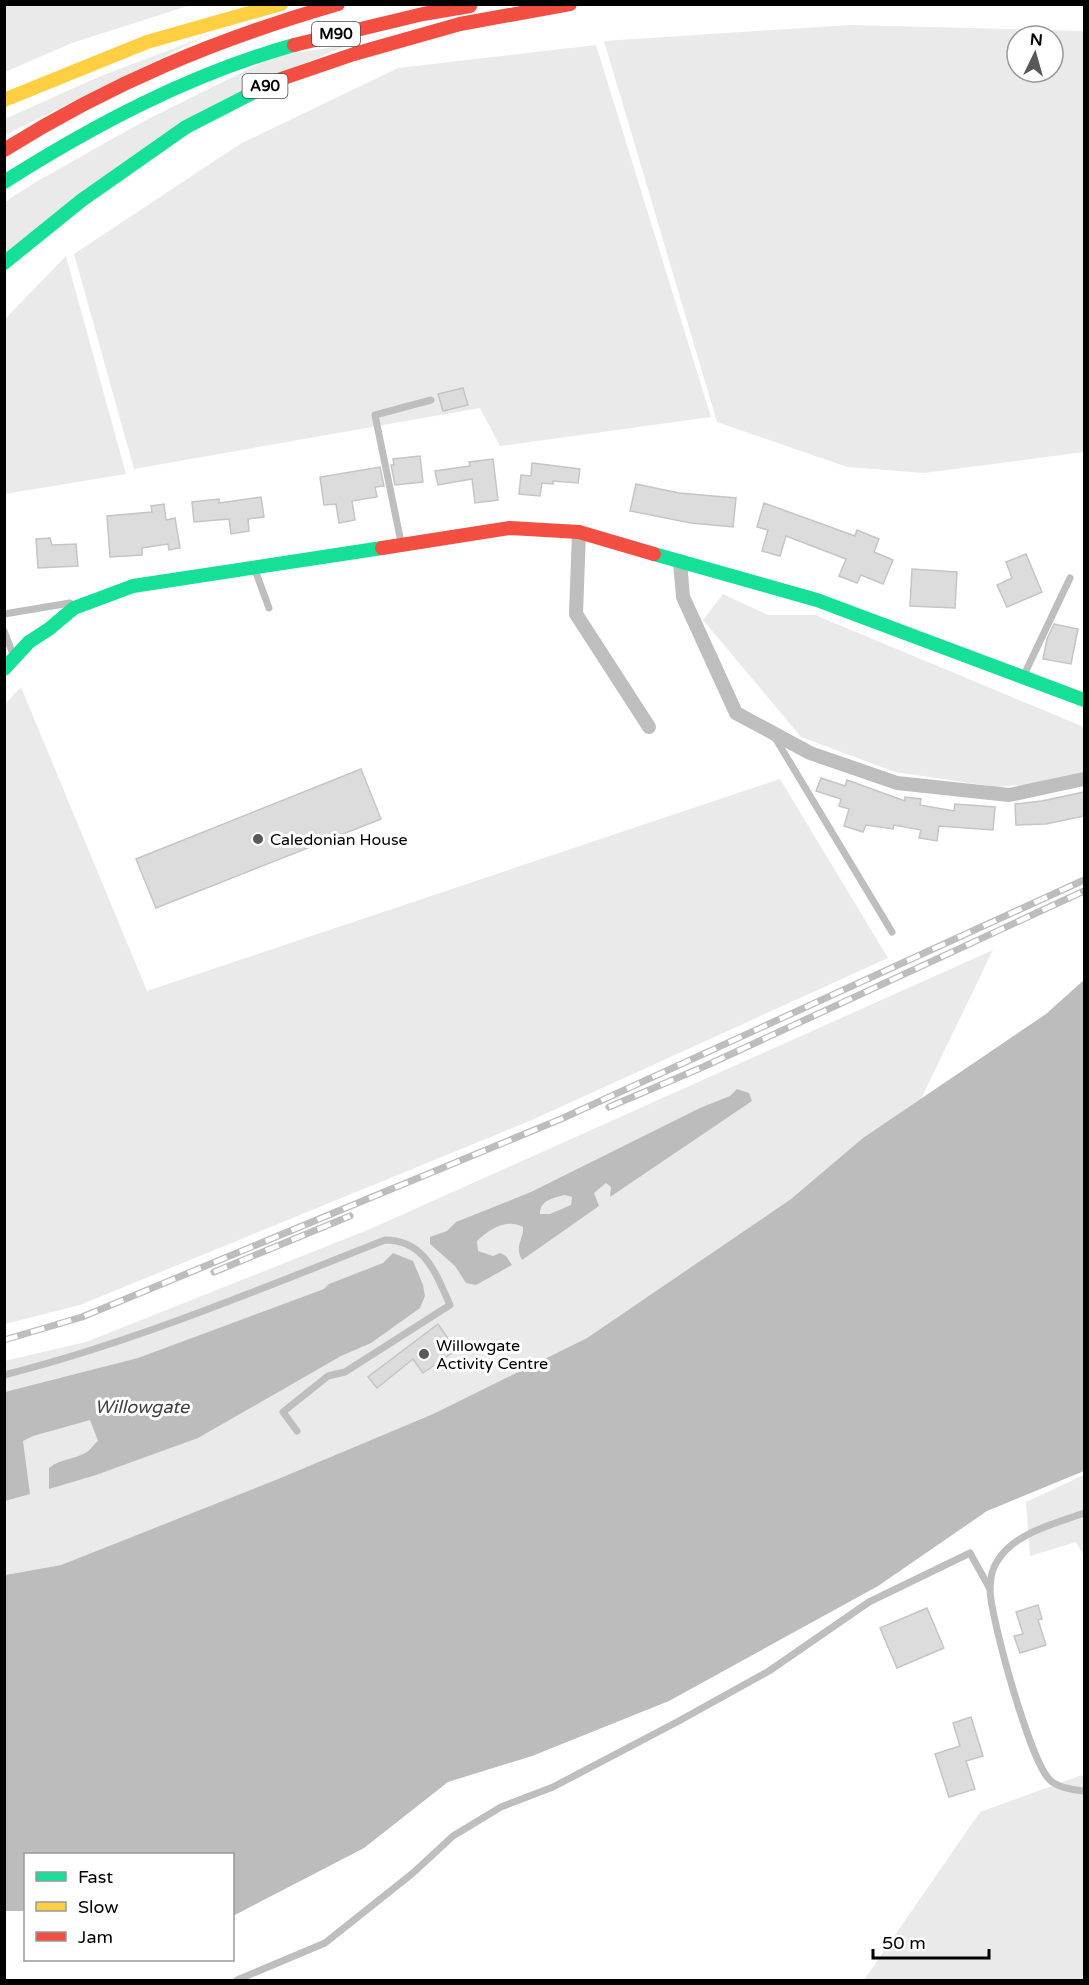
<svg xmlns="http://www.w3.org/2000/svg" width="1089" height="1985" font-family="'Varela Round',sans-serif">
  <rect width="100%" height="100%" fill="#fff"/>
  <g fill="#eaeaea" fill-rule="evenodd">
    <polygon points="5,4 191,4 191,5 72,43 5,72"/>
    <path d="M850,25L1084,31V452L924,473L847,467L717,422L604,41ZM1017,36H1053V72H1017Z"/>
    <polygon points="206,36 5,135 5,119 7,118 96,78"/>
    <polygon points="348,45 260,82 5,260 5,202 34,183 146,120 275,56"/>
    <polygon points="596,45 711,417 500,446 480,408 134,469 74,254 240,144 398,68"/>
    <polygon points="66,256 126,474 5,494 5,319"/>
    <polygon points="723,594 768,615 815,615 1084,727 1084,772 1058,781 997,787 895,772 801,737 703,620"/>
    <polygon points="21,687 147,991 780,779 888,958 532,1120 80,1305 5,1324 4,705"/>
    <polygon points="993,950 921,1099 863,1139 791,1199 587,1338 433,1414 278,1479 61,1565 5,1575 4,1361 86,1342 370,1229"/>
    <polygon points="1084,1475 1084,1556 1076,1542 1030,1556 1026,1502"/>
    <polygon points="1082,1775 1084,1776 1084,1980 864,1980 980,1812"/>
  </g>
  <g fill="#bcbcbc" fill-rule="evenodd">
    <polygon points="1084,980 1084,1471 987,1511 878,1586 669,1701 532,1756 448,1782 364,1848 233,1916 232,1854 26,1854 25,1911 5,1911 5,1575 61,1565 278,1479 433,1414 587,1338 791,1199 863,1138 1046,1014"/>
    <path d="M737,1089L749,1093L752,1101L610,1197L611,1187L606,1183L594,1193L599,1206L522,1260C514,1245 524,1240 523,1227C507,1218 489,1229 477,1241L478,1251L493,1256L500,1253L506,1256L512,1265L476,1285L466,1283L455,1266L430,1244V1237L447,1231L456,1222L531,1192L700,1108L730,1096ZM565,1195L572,1197L571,1205L550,1214H540C540,1200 553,1198 565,1195Z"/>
    <path d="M393,1253L413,1261L423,1285L425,1296L420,1308L371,1343L341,1356L198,1438L96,1475L49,1489V1468C61,1458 74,1460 87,1452C91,1449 94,1444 98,1441L90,1420L33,1436L23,1441L30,1494L5,1501V1392L138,1358L324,1289L329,1284L383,1263Z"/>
  </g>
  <g fill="#dcdcdc" stroke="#c5c5c5" stroke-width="1.5">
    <polygon points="463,388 468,405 443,411 438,394"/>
    <polygon points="420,456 423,482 395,485 391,465 394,465 393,459"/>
    <polygon points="493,459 498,500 475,503 472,479 438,485 435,471 470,466 469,462"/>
    <polygon points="532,463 580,469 578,483 553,481 553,484 542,483 540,496 519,494 521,475 531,476"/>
    <polygon points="380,467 384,486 375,487 377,497 352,501 355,520 339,523 336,504 324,505 320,477"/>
    <polygon points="636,484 679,493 736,498 733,527 691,523 630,511"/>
    <polygon points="261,497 264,517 248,519 249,531 231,534 229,519 194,522 192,502 219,499 219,503"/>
    <polygon points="764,503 855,536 857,530 879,539 874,552 893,560 883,584 861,575 857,583 839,576 846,559 786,536 780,556 762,551 768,530 757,527"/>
    <polygon points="164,504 166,520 175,518 180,548 169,550 168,544 142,548 142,555 110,557 107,516 152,512 151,506"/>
    <polygon points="50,538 52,545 76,544 78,566 38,568 36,539"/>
    <polygon points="1026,554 1042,592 1007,607 997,585 1012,578 1006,562"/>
    <polygon points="912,569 957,572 955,608 910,606"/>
    <polygon points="1054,624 1078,629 1071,664 1043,659 1047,639"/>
    <polygon points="361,769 381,819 156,908 136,859"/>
    <polygon points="821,778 845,786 847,780 905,801 905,797 921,799 920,805 954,811 955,804 995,807 993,830 939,826 937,841 919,838 921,830 894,825 893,829 866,825 863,832 844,826 849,809 839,806 841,799 816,791"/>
    <polygon points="1084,792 1084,816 1046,824 1016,825 1015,804 1042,801"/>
    <polygon points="438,1324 456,1350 423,1373 413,1359 377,1388 368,1377"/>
    <polygon points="1038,1605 1042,1619 1038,1620 1046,1645 1020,1653 1014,1636 1023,1634 1016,1612"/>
    <polygon points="927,1608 944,1648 897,1668 880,1628"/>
    <polygon points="971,1717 983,1756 966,1761 975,1789 949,1797 935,1754 960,1746 953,1723"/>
  </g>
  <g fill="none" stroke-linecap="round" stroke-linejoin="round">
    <g stroke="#bebebe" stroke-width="7">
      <polyline points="401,542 375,415 431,400"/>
      <polyline points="255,570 269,608"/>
      <polyline points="4,614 70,603"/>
      <polyline points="4,631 13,654"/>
      <polyline points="1024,675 1070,578"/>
      <polyline points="774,736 892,932"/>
      <path d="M4,1375C135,1342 260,1289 385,1240C425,1240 436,1274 450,1305L345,1372L328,1376L283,1412L297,1431"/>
      <path d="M1084,1513C1055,1524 1016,1532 998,1560C992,1568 990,1580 990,1590C991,1619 1031,1764 1050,1780C1058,1788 1074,1790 1084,1791"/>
      <polyline points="237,1980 325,1943 413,1873 453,1836 501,1807 553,1787 677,1722 769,1671 869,1602 970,1553 990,1589"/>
    </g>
    <g stroke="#bebebe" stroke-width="14">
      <polyline points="579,532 576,614 649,727"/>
      <polyline points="680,561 683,597 736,713 810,753 897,783 1009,795 1084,779"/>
    </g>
    <g stroke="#16e098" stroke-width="14">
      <path d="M4,182C94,125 190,74 294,45"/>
      <polyline points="4,263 82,200 186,127 278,80"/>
      <polyline points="654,554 817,600 1084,700"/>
      <polyline points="4,669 29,642 49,629 74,608 133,586 382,548"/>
    </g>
    <polyline stroke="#ffcf43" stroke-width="14" points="4,100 147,42 281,4"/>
    <g stroke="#f24e42" stroke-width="14">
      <polyline points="294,45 423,14 470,6"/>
      <polyline points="278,80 354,54 460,24 570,4"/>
      <path d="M4,150C111,83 217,39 338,4"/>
      <polyline points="382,548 510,528 579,532 654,554"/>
    </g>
    <g stroke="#bdbdbd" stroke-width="7">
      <g id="rail">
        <polyline points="609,1107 703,1067 1084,891"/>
        <polyline points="214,1272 350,1216"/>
        <polyline points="4,1340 82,1317 561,1119 1084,880"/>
      </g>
    </g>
    <use href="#rail" stroke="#fff" stroke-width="4.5" stroke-dasharray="14" stroke-linecap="butt"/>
  </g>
  <g fill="#595959" stroke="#fff" stroke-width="2">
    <circle cx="258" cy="839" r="6"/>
    <circle cx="424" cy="1354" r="6"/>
  </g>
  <g text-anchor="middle" stroke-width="6" stroke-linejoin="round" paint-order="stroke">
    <g fill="#fff" stroke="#4c4c4c" stroke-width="1.5">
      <rect x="312" y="22" width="48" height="24" rx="4.5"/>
      <rect x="242.5" y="74" width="45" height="24" rx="4.5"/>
    </g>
    <g font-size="15" font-weight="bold" fill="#000">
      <text x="336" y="39">M90</text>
      <text x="265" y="91">A90</text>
    </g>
    <g font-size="16" fill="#000" stroke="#fff" text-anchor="start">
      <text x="270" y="845">Caledonian House</text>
      <text x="436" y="1351">Willowgate<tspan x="436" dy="18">Activity Centre</tspan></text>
    </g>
    <g font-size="18" font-style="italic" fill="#404040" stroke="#fff">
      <text x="142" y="1413">Willowgate</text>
    </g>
  </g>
  <rect width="1089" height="1985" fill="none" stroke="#000000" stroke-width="12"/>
  <rect x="24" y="1853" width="210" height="108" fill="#ffffff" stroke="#999999" stroke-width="1.5"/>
  <rect x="36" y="1872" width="30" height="9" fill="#16e098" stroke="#999999" stroke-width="1.5"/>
  <text x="78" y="1883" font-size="18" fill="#000000">Fast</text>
  <rect x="36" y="1902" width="30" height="9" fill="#ffcf43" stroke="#999999" stroke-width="1.5"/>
  <text x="78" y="1913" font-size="18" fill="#000000">Slow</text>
  <rect x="36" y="1932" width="30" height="9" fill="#f24e42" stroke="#999999" stroke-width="1.5"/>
  <text x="78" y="1943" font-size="18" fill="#000000">Jam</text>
  <g transform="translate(1035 54) rotate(5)"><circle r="28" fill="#ffffff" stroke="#999999" stroke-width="1.5"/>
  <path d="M0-4.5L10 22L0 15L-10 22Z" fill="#595959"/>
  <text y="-9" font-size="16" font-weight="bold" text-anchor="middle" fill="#000000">N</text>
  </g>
  <path d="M873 1949v9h116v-9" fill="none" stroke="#000000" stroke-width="3"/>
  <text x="882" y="1949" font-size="18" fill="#000000" stroke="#ffffff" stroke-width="4.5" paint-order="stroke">50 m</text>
</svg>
